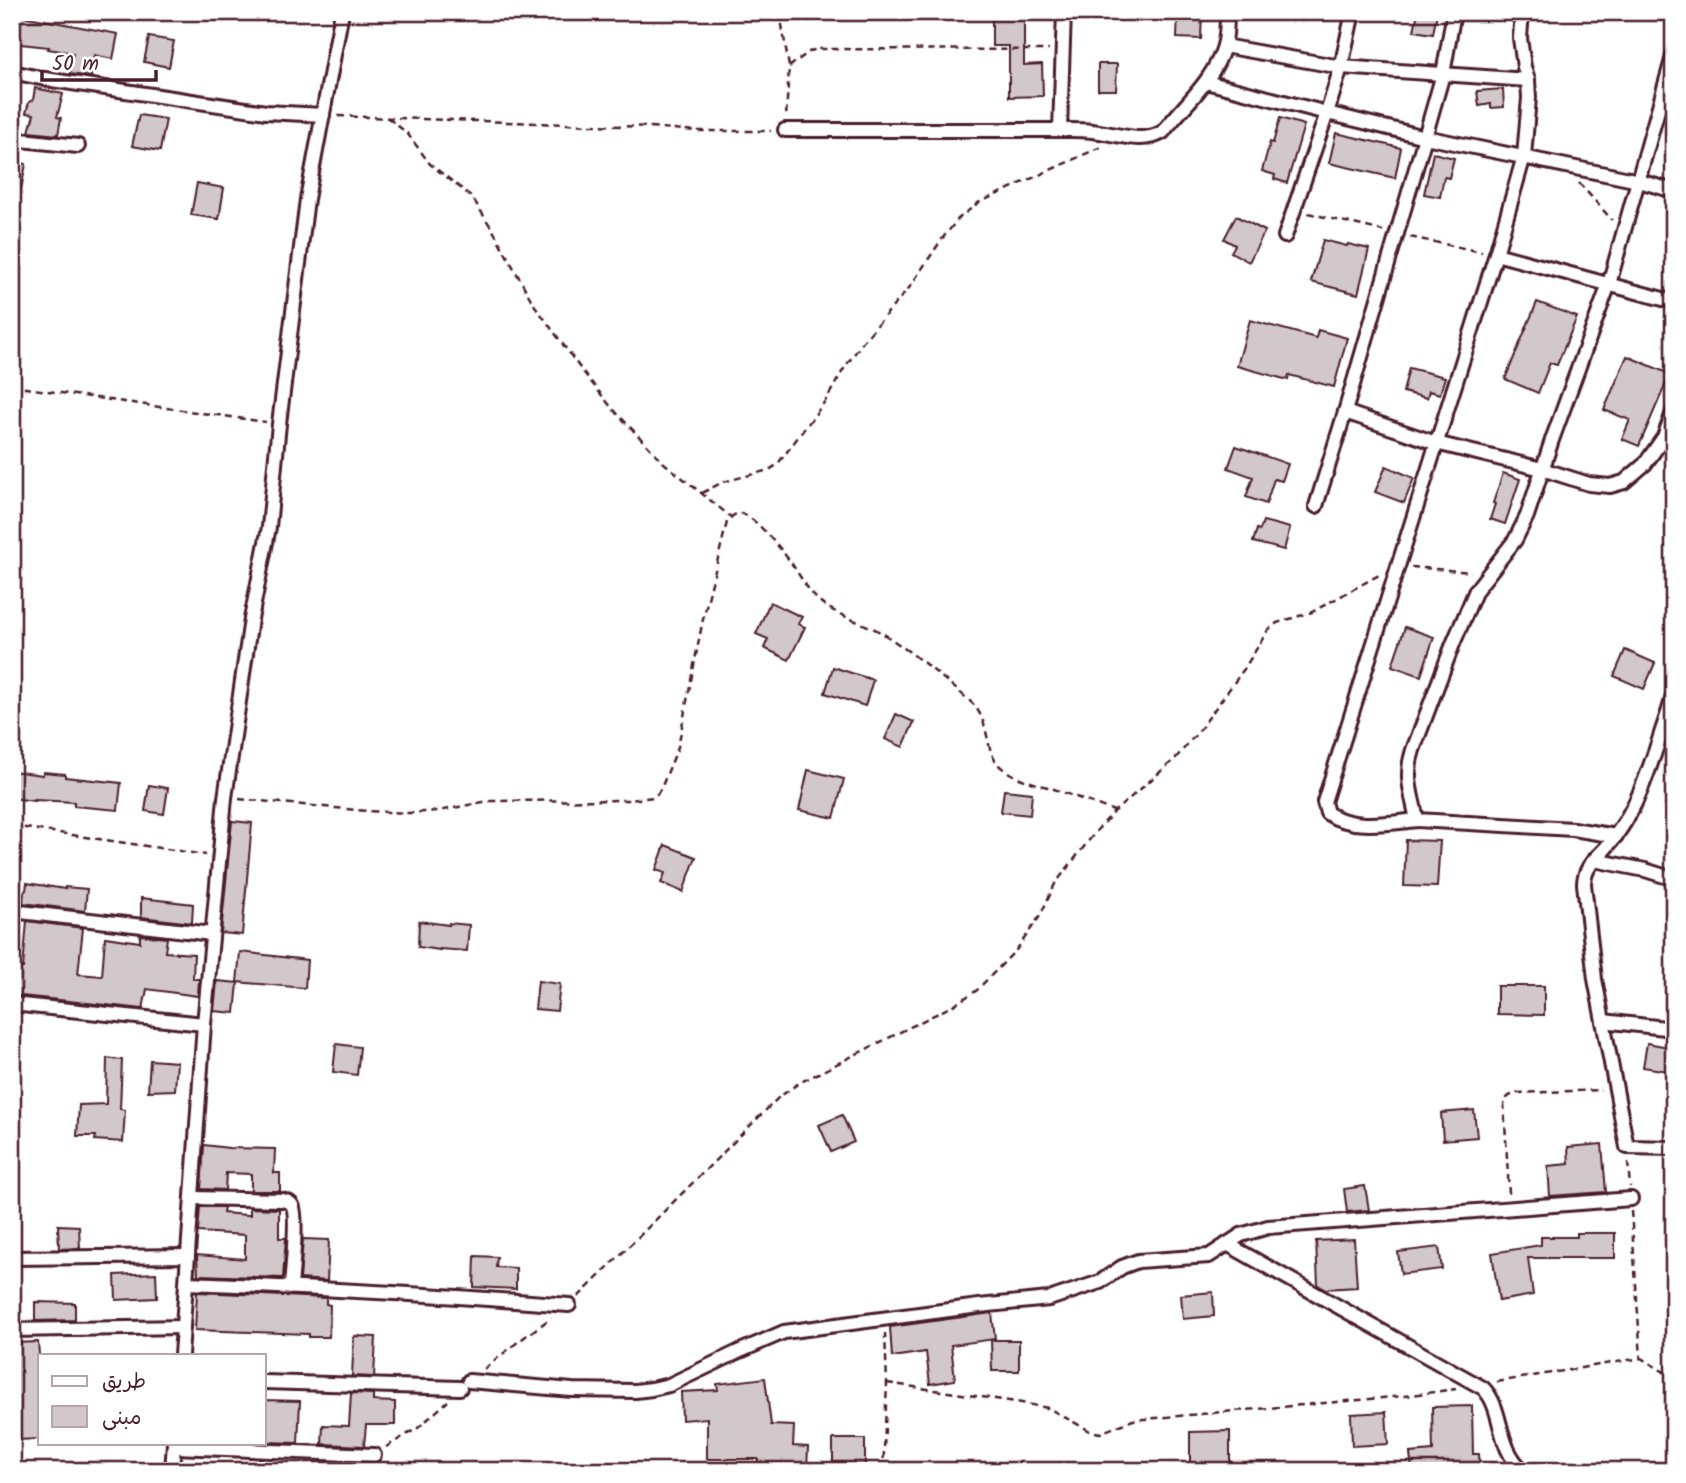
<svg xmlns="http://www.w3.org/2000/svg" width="1686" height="1483" font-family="Kalam,'Playpen Sans Arabic',sans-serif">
  <rect width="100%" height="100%" fill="#fff"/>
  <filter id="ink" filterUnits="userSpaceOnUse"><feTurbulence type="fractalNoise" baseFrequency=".0143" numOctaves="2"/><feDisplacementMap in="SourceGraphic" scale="14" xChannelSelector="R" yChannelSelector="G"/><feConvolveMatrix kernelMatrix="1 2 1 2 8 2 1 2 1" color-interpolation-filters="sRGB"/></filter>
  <g filter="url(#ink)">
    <g fill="#d2c7cb" stroke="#4a1f2b" stroke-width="2">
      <polygon points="1012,12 1024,12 1024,65 1042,64 1043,96 1009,97 1009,46 992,46 992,18 1012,18"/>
      <polygon points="1178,12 1202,12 1201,39 1177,38"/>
      <polygon points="1418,12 1437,13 1433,34 1414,31"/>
      <polygon points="12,14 118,34 113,59 94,55 91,77 70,74 73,53 48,49 49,47 12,43"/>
      <polygon points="149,37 174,41 169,67 144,62"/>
      <polygon points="1098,64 1117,64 1116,90 1098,90"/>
      <polygon points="35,88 63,94 57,117 61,118 58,135 29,132 34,114 26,113 29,102 33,100"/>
      <polygon points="1503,89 1504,107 1491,108 1491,104 1479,106 1477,91"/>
      <polygon points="139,115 166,119 160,151 132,146"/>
      <polygon points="1280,118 1304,125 1287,183 1274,179 1275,175 1262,171 1270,142 1273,143"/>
      <polygon points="1336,133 1401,148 1395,178 1329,163"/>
      <polygon points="1433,153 1454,158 1449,178 1444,177 1440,197 1424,194"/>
      <polygon points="12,161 26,164 18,205 12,205"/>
      <polygon points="197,183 224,188 219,219 191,215"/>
      <polygon points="1236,216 1265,231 1249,262 1231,252 1235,245 1224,239"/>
      <polygon points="1323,240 1347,246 1348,244 1369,249 1358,294 1311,282"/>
      <polygon points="1537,302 1577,317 1557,365 1550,363 1538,393 1505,379"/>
      <polygon points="1250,320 1316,338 1318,330 1347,338 1334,387 1289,375 1288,380 1237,366"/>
      <polygon points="1627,356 1670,374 1639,446 1622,439 1630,420 1604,410"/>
      <polygon points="1409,368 1445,377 1440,394 1429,391 1427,398 1403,392"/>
      <polygon points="1236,446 1288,464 1282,481 1274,479 1266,504 1246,497 1253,477 1228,468"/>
      <polygon points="1386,466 1414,478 1404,503 1375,492"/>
      <polygon points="1503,473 1520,479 1505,524 1490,519 1495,504 1493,503"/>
      <polygon points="1263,521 1290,528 1284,550 1253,542 1257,529 1260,530"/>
      <polygon points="770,602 802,617 798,624 805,627 789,660 764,648 768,639 756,634"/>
      <polygon points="1405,627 1434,637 1421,676 1392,666"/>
      <polygon points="1625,650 1655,663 1644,689 1614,676"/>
      <polygon points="833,667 873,680 865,706 825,693"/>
      <polygon points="896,714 914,722 903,747 885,739"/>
      <polygon points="808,770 844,779 834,818 799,810"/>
      <polygon points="12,771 43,775 43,772 65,774 65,777 121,783 118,810 74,806 74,802 35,800 35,801 12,798"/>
      <polygon points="149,785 168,788 164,814 145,811"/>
      <polygon points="1004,790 1032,793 1030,815 1001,812"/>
      <polygon points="232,821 252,823 242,935 221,933"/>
      <polygon points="1406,840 1440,841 1437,887 1404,886"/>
      <polygon points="665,845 696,857 683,892 661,883 665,873 656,870"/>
      <polygon points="27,883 65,889 65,887 87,889 85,911 23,903 24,892 26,890"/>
      <polygon points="141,898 193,904 192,923 141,917"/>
      <polygon points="27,921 83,928 78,974 102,976 105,937 140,942 140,935 167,938 165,952 194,954 193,979 199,979 198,996 147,989 143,1009 12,995 12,967 23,968"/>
      <polygon points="419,921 449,925 449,923 469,925 467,951 440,949 440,950 418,947"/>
      <polygon points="240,952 307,960 305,988 237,982"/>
      <polygon points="217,981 238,983 235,1013 214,1011"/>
      <polygon points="538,981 560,984 557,1011 535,1009"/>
      <polygon points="1497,986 1544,986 1544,1015 1497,1014"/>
      <polygon points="1647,1043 1674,1048 1674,1072 1643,1067"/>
      <polygon points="336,1044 360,1047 357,1075 333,1072"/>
      <polygon points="107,1058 122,1060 120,1109 125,1110 123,1142 95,1140 96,1136 77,1136 79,1105 106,1104"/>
      <polygon points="150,1060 177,1062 175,1090 148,1091"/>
      <polygon points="1474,1110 1477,1137 1443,1140 1441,1113"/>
      <polygon points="842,1115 854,1142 831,1152 819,1125"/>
      <polygon points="1602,1144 1606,1192 1550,1196 1548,1166 1569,1164 1568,1147"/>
      <polygon points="204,1145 229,1148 275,1149 274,1173 280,1173 280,1191 251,1191 251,1174 226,1173 225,1190 201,1189"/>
      <polygon points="1365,1186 1369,1210 1347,1212 1344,1189"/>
      <polygon points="200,1207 224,1207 223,1213 247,1215 250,1215 250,1208 279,1209 279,1238 286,1238 283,1278 198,1275 197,1255 245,1259 245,1235 198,1232"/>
      <polygon points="58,1225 79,1226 80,1248 59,1249"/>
      <polygon points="1577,1233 1615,1233 1615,1258 1528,1258 1533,1295 1499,1301 1492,1253 1541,1245 1541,1237 1577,1237"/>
      <polygon points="303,1239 329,1240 327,1281 300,1279"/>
      <polygon points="1354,1239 1357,1287 1325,1289 1318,1285 1316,1241"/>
      <polygon points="1439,1247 1442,1269 1401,1274 1398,1252"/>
      <polygon points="475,1256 497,1257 496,1267 516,1268 516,1289 474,1287"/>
      <polygon points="156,1273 157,1298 116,1300 115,1275"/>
      <polygon points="197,1292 326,1298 326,1304 330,1305 329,1337 309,1337 309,1334 195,1330"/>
      <polygon points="1213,1292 1214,1316 1183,1319 1181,1295"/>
      <polygon points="35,1302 75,1303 75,1320 35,1321"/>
      <polygon points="992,1313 995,1339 951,1345 955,1380 930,1384 926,1352 892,1357 890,1327"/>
      <polygon points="354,1336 376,1337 374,1377 352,1376"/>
      <polygon points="991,1340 1019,1340 1019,1371 992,1371"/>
      <polygon points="38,1342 40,1367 40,1387 38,1387 40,1439 16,1440 15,1422 12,1422 12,1370 15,1370 14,1343"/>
      <polygon points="765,1378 771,1425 794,1426 793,1446 808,1447 807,1471 757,1471 758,1459 707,1459 707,1418 682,1420 681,1392 718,1390 717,1384"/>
      <polygon points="351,1393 373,1394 373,1401 395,1402 395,1425 366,1425 364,1446 322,1444 323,1425 349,1426"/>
      <polygon points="264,1400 300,1401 298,1443 264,1442"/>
      <polygon points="1472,1406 1473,1454 1479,1454 1480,1471 1412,1471 1410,1453 1433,1451 1432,1407"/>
      <polygon points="1386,1412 1388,1444 1352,1446 1351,1414"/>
      <polygon points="1230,1431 1230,1464 1190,1464 1190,1432"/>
      <rect x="833" y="1439" width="32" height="26"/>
    </g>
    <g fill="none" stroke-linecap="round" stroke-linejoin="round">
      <g stroke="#4a1f2b" stroke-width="18">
        <g id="street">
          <polyline points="1353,12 1341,67 1528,80"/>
          <polyline points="12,72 45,79 266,112 323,115"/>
          <polyline points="1206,82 1327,113 1341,67 1224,46"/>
          <path d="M785,130H1069C1076,130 1084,130 1092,131C1115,133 1142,145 1163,132C1185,104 1214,80 1224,46C1227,35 1227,24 1227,12"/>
          <polyline points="1060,130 1064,12"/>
          <polyline points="12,139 78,146"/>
          <polyline points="1285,236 1327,113 1425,137 1639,181 1674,191"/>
          <polyline points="1496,254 1674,302"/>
          <polyline points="1345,412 1436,443 1542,469 1589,484 1610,486 1624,482 1645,464 1664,437 1674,410"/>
          <polyline points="1316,506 1345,412 1425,137 1443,74 1454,12"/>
          <path d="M1417,820C1388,823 1352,830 1327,813L1324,802L1496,254L1524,156L1529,98L1528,80L1524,67L1520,38L1522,12"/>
          <path d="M1616,836L1573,829L1417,820C1412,794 1404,777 1413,750L1453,644L1476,590L1515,540L1527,516L1552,440L1609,284L1674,53"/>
          <path d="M1594,860C1630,827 1644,785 1659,740C1664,724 1670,709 1674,692"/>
          <path d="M1674,879L1645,870L1594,860C1588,868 1584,874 1584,884L1595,979L1627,1147L1674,1148"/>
          <polyline points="12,911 212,934"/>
          <polyline points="12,1004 204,1024"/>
          <polyline points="1603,1021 1674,1029"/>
          <path d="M192,1198L282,1200C287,1201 290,1202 292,1205C298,1213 292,1274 291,1287"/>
          <path d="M1227,1244L1483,1388C1505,1410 1495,1447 1524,1471"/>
          <polyline points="12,1258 188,1256"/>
          <path d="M186,1283C314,1288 442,1295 569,1305"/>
          <polyline points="12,1330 183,1327"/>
          <polyline points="181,1355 204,1024 225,798 251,619 269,527 279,424 307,199 342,12"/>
          <polyline points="469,1381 572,1390 635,1391 652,1389 669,1385 738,1352 784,1332 979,1306 1049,1299 1100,1282 1122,1267 1138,1261 1209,1256 1241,1235 1268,1227 1631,1199"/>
          <polyline points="264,1382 460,1388"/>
          <polyline points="174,1447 374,1455"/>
          <polyline points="172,1471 174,1443"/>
        </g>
      </g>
      <g stroke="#4a1f2b" stroke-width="2.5" stroke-dasharray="7 5" stroke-linecap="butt">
        <polyline points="782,12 781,19 789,67 786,117"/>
        <polyline points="789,67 809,52 816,49 1049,50"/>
        <polyline points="338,116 650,127 696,131 771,131"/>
        <polyline points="388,118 407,133 430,164 472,197 494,232 533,303 580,368 612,408 664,463 731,517"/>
        <polyline points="1579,183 1612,220"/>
        <polyline points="1308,213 1383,231"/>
        <polyline points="1410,237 1482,252"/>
        <polyline points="12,386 266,422"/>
        <polyline points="702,493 723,482 769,470 777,465 826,400 845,367 865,339 909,288 942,239 958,219 978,203 1103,146"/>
        <polyline points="1411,567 1471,572"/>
        <path d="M239,799L367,811L408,813L439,811L488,801L630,800L654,797L658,793L662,786L678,747L703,619L727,522C730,518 734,514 739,513C752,513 781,549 789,560C798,572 806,588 817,599C835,616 861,621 882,633C912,652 943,678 970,701C994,723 981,755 1005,770C1019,780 1038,784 1054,789C1074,796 1094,804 1114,811"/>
        <polyline points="12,826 206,855"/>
        <polyline points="1628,1162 1630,1187"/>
        <path d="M1509,1194L1504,1103C1507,1096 1510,1095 1518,1093L1601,1090"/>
        <polyline points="1631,1211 1641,1358"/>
        <polyline points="578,1297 779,1097 799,1083 950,1007 976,991 1017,949 1040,916 1055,884 1097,830 1115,811 1175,759 1198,732 1244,669 1268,630 1277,623 1312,612 1379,575"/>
        <polyline points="484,1369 519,1341 551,1318"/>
        <polyline points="1497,1382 1641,1358 1666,1373 1674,1379"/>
        <polyline points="887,1383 1016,1402 1048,1408 1090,1431 1100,1433 1133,1420 1404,1396 1456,1389"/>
        <polyline points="386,1447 418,1428 448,1401"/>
        <polyline points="883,1471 887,1383 885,1333"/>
      </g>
      <use href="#street" stroke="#fff" stroke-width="12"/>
    </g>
  </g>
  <rect width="1686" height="1483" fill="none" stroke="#fff" stroke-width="42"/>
  <rect x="21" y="21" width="1644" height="1441" fill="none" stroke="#4a1f2b" stroke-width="2.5" filter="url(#ink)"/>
  <rect x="38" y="1354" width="228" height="91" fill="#ffffff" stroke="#b7a5aa" stroke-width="2"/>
  <rect x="52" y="1376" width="35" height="10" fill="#ffffff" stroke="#b7a5aa" stroke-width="2"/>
  <text x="102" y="1388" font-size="21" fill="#4a1f2b">طريق</text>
  <rect x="52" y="1406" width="35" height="21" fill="#d2c7cb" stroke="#b7a5aa" stroke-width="2"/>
  <text x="102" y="1424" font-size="21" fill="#4a1f2b">مبنى</text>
  <path d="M42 70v10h114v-10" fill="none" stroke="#4a1f2b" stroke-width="3.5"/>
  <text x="52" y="70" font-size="21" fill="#4a1f2b" stroke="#ffffff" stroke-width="5" paint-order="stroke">50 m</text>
</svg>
